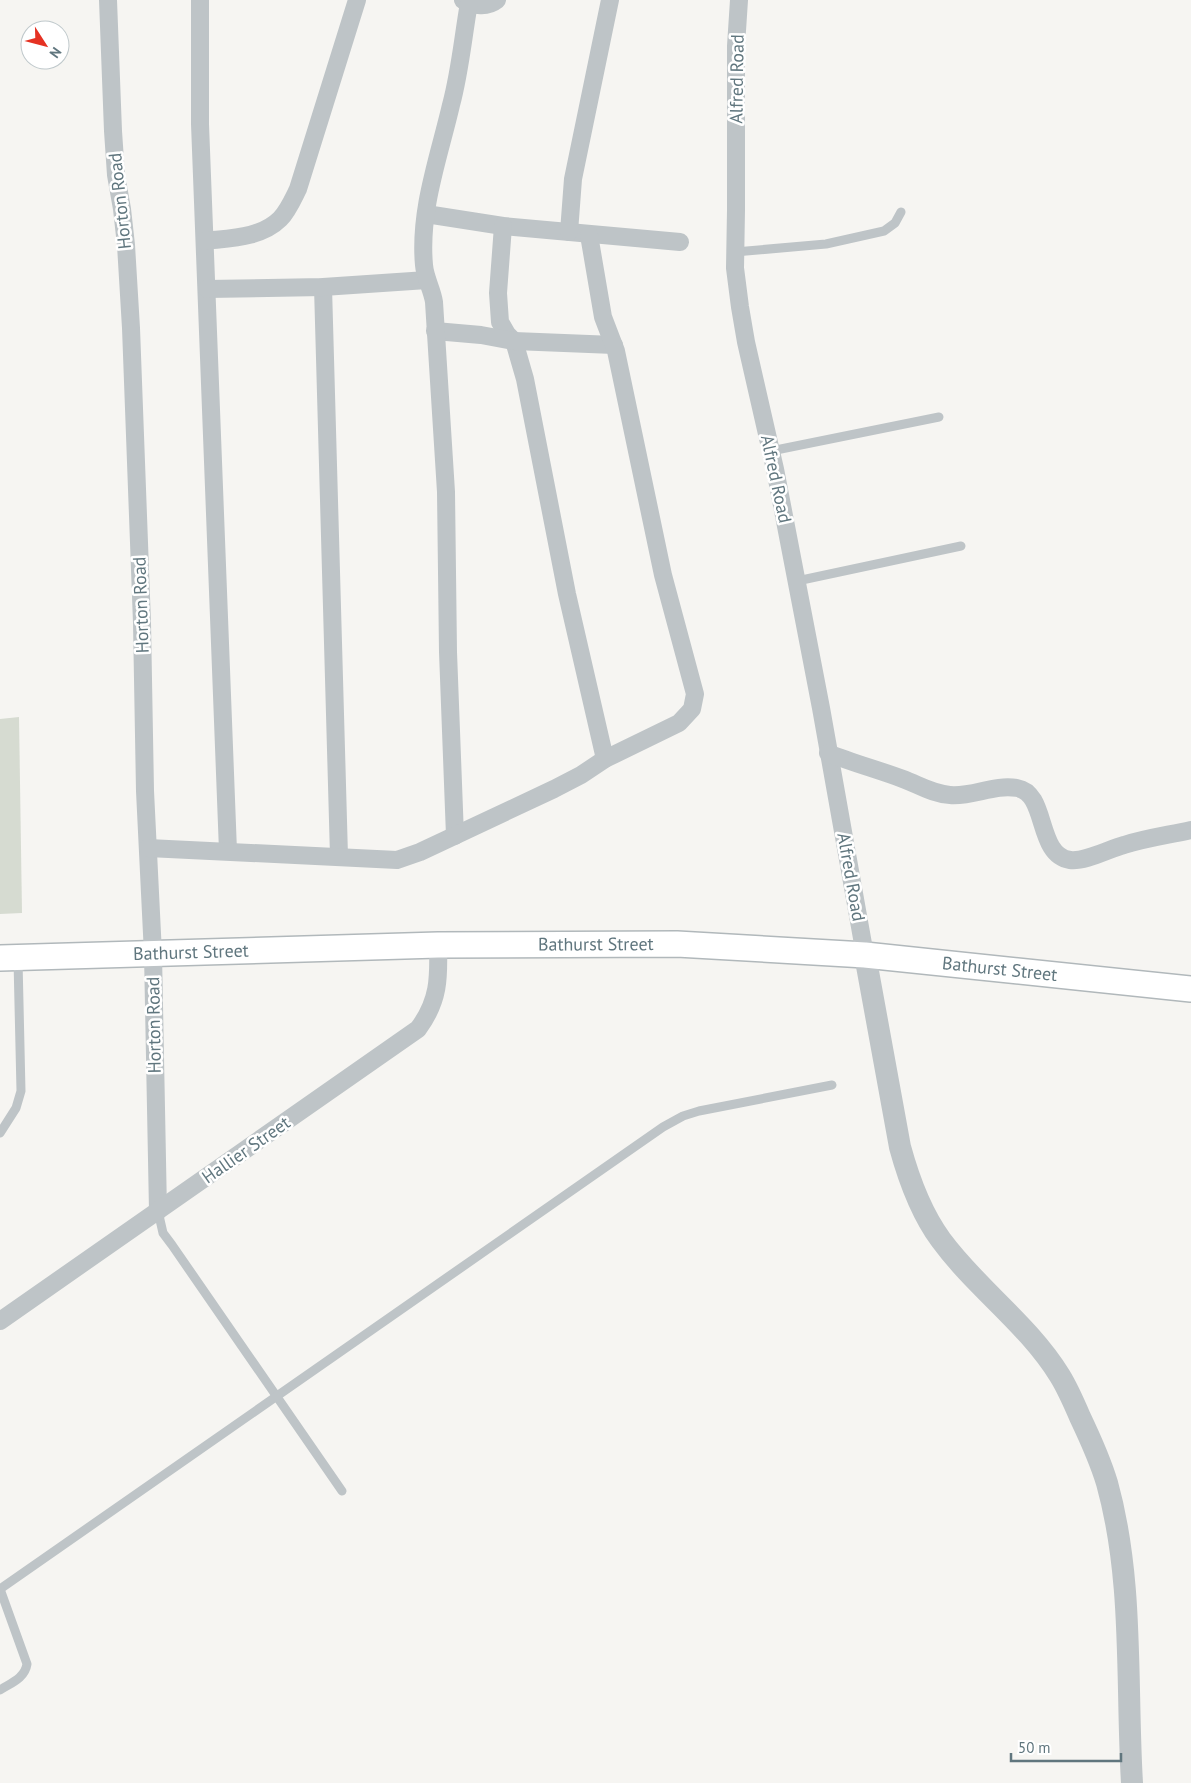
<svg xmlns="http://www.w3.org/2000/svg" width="1191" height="1783" font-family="'PT Sans',sans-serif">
  <rect width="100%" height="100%" fill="#f6f5f2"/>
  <polygon fill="#d6dbd1" points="19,717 22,913 0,914 0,719"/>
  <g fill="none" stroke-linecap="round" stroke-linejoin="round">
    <g stroke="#b1b8bb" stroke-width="28">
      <g id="secondary">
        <path id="s1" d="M0,958L438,945L677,944L865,955L1191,989"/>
      </g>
    </g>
    <g stroke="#bec4c7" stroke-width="9">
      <polyline points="735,252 826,244 884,231 895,223 901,212"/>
      <polyline points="771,451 939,417"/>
      <polyline points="797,581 961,546"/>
      <polyline points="0,1133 16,1108 21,1091 18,960"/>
      <polyline points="158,1211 163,1233 172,1245 342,1491"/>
      <polyline points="0,1589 663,1127 683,1116 699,1111 832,1085"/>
      <path d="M0,1690C11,1683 25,1678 27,1664L0,1589"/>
    </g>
    <g stroke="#bec4c7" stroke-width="18">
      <polyline points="108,0 113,131 116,175 122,209 126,245 131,328 142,623 145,791 153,954 158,1211"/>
      <polyline points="200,0 200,124 228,851"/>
      <path d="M463,0C474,6 487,8 497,0"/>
      <polyline points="739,0 736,46 736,210 735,268 740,307 746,342 775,469 821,708 865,955"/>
      <polyline points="426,214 503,226 680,242"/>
      <polyline points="503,226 498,293 500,322 507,334 514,341 525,379 567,594 605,759"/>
      <polyline points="569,232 573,179 610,0"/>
      <path d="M205,241C230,238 261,238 280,219C288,211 293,199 298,189L357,0"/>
      <polyline points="323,287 339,856"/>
      <polyline points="207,289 323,287 427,280"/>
      <polyline points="435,331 481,335 514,341 614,345"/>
      <path d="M828,753C853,763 879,770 903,779C919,785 933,794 950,795C973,797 994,784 1017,788C1048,793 1036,855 1070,860C1085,862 1109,849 1124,845C1146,838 1169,835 1191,830"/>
      <path d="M455,836L448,652L446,492L434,302C432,289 425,278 424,265C419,210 439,157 451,105C460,72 463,37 469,3"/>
      <polyline points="148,848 397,860 420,852 554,789 581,775 605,759 679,723 692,709 695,694 663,575 616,351 603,317 589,235"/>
      <path d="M0,1321L418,1029C439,1001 439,978 438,945"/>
    </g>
    <path stroke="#bec4c7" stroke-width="22" d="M865,955L900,1147C909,1180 921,1213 941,1240C977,1289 1028,1324 1060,1376C1068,1389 1074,1403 1080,1417C1090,1438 1100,1460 1107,1483C1134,1580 1126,1683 1132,1783"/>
    <use href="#secondary" stroke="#fff" stroke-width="25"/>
  </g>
  <g text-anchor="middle" stroke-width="5" stroke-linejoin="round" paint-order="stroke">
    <g font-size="18" fill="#60767e" stroke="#fff">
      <text transform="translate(737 79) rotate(-89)" y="6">Alfred Road</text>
      <text transform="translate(120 201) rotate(-96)" y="6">Horton Road</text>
      <text transform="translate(776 479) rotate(78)" y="6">Alfred Road</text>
      <text transform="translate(141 605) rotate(-92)" y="6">Horton Road</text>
      <text transform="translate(851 877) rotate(80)" y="6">Alfred Road</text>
      <text dy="6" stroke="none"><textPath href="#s1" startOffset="596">Bathurst Street</textPath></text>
      <text dy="6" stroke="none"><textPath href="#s1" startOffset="191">Bathurst Street</textPath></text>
      <text dy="6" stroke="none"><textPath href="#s1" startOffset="1001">Bathurst Street</textPath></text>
      <text transform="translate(154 1025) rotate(-91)" y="6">Horton Road</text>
      <text transform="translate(246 1150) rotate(-35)" y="6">Hallier Street</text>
    </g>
  </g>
  <g transform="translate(45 45) rotate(126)"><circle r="24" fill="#ffffff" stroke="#bfc8cb"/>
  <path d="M0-4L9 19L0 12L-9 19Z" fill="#e53223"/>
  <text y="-8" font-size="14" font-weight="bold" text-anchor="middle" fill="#60767e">N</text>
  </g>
  <path d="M1011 1753v8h110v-8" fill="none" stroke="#60767e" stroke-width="2.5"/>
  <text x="1018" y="1753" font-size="15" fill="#60767e" stroke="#ffffff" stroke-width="4" paint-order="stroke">50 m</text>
</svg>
